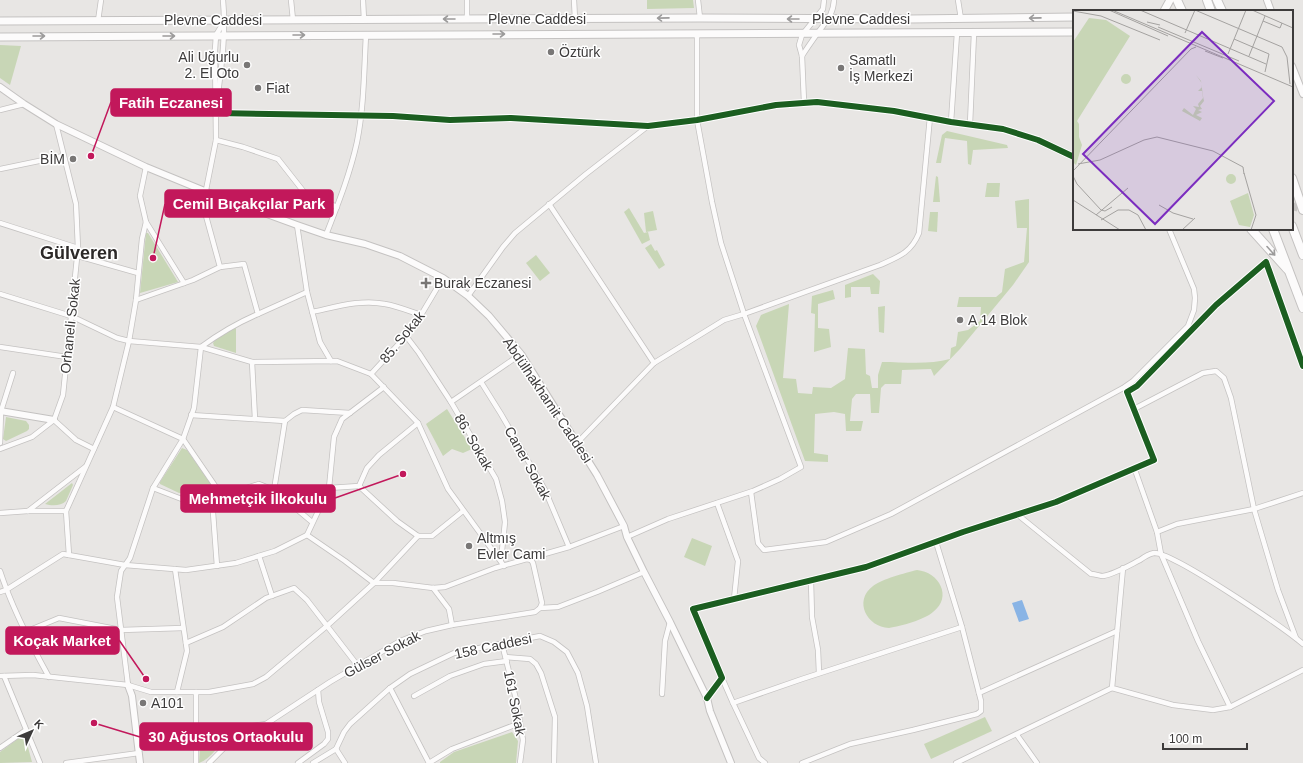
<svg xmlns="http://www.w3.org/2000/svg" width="1303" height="763" font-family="Arial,sans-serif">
  <rect width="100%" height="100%" fill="#e8e6e4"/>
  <g fill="#c8d6b6">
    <polygon points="647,0 693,0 694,8 647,9"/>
    <polygon points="0,45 21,46 10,85 0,78"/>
    <polygon points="947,131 1007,145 1008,148 973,150 971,165 968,164 967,141 945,138 941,163 936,163 942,135"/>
    <polygon points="936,176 938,177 940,202 933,202"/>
    <polygon points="987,183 1000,183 999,197 985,197"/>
    <path d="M1029,199V262L1013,285L960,349L934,376L931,369L902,370L901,384H885L881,388L879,413H871L870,394H856L852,399L850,421H863L861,431H846L845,414L834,412L815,414L814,453L828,455V462L805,461L756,326L761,315L789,304L783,378L796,379L798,393L812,394L813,387L831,388L845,379L848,348L865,349L866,374L870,376L872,388H878V375L882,362C904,362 929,365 950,359L951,348L956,346L958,332L968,330L980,321L981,307H957L959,297H996L1002,292L1005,269L1024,262L1027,228H1017L1015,201Z"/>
    <polygon points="629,208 644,233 648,232 650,240 642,244 624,212"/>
    <polygon points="653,211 657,230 646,232 644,213"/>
    <polygon points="930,212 938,212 937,232 928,231"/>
    <polygon points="146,233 148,233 178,282 140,293"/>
    <polygon points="651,244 655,251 657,250 665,265 659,269 645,248"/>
    <polygon points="536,255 550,273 540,281 526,263"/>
    <polygon points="873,274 880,281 879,294 871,294 870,287 851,287 851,297 845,298 845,285"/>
    <polygon points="833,290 835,299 818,304 818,328 829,329 831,347 814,352 815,314 811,313 812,296"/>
    <polygon points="885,306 884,333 879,332 878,307"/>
    <path d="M236,328V353L214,346L213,343C218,335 227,332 236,328Z"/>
    <polygon points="447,409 472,449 463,453 452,449 443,456 426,424"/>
    <polygon points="6,417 26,421 29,425 29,429 27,431 6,441 3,439"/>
    <polygon points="182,448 187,450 214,488 213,491 179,493 160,484 160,482"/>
    <path d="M72,483L73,485L66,501C61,506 52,506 45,504Z"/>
    <polygon points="692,538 712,546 705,566 684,557"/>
    <path d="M917,570C939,572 953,597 933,612C924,620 901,626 889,628C867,627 853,601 873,586C882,579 905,573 917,570Z"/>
    <polygon points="985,717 992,731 931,759 924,744"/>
    <path d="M201,730L228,732V734C221,743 211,759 199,763Z"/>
    <polygon points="512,732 518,741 516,763 440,763 440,762 454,752"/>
    <polygon points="19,738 26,740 32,762 0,763 0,752"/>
  </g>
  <polygon fill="#89b4e5" points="1022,600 1029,619 1019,622 1012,603"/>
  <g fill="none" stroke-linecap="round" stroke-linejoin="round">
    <polyline stroke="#c6c4c2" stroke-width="8" stroke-dasharray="8 4" stroke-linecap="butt" points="1292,191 1295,204 1292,213"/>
    <g stroke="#c4c2c1" stroke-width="6">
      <g id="street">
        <polyline points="291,0 293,20"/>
        <polyline points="363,0 364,20"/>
        <polyline points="467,0 467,19"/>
        <polyline points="574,0 575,19"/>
        <polyline points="698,0 700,18"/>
        <polyline points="958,0 961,19"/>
        <polyline points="98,21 101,0"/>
        <path d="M802,56C807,48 812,41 817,34C826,21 833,16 834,0"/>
        <path d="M218,94C222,62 226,32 223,0"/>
        <polyline points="804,102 802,56 799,45 802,35 823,9 824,0"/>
        <polyline points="0,110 24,104"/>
        <polyline points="216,113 393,116 450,120 511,118 648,126 697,120 776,105 817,102 894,111 951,122 1003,129 1038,140 1074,157"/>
        <polyline points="951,122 957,33"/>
        <polyline points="970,124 974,33"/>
        <polyline points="216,140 243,147 278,159 304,192 337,207"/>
        <polyline points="0,169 63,156"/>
        <polyline points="549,204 654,363"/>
        <polyline points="146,222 184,283"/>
        <polyline points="0,223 78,248"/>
        <polyline points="297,225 307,292 320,342 331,361"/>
        <path d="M326,235C338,204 350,174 357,142C364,107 364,71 366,35"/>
        <polyline points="78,256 138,273"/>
        <polyline points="0,294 71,316 117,338 129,341 201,347 252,362 337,361 371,374 418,423 448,489 504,566"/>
        <polyline points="468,296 503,247 515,233 586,174 648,126"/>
        <polyline points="136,300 193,280 220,267 203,205 216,140 215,50 216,35 225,20"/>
        <path d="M312,312C336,307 361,299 385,304C397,306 409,311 421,315"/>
        <polyline points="258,314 307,292"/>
        <polyline points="406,336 419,353 451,402 496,479 502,501 505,522 501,560"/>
        <polyline points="0,347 67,357"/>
        <polyline points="252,362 255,419"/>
        <polyline points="371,374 406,336 421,315 443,278"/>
        <polyline points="481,382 501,414 545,490 569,547"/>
        <polyline points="451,402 521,354"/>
        <polyline points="113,407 183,439 222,496"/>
        <polyline points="1134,409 1203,373 1216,371 1224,378 1231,398 1254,509 1278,590 1296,638"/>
        <polyline points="191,415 285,421"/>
        <polyline points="54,420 76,440 94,449"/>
        <polyline points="0,443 1,411 13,373"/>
        <path d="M577,443L654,363L724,320L744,314L880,265C898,257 911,253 919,233L930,117"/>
        <polyline points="0,449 32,437 54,420 63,395 78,248 76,204 56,124"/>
        <polyline points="1135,470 1157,532 1161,554 1198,641 1230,707"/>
        <polyline points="359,486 397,521 418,536 432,536 463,511"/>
        <polyline points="153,488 192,503 222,496 259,484 274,490 312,522"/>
        <polyline points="329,488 334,437 342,419 384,387"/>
        <polyline points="274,490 285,421 294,414 302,410 350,413"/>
        <polyline points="751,492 758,543 764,550 826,542 891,514 1123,388 1133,381 1188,326 1194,310 1195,298 1194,289 1169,229"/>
        <polyline points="212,499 217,566"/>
        <polyline points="717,503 738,561 734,599"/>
        <polyline points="28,511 85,467"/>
        <polyline points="0,513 28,511 66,511"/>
        <path d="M1018,515L1091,574C1095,574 1100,576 1103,576C1115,574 1130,565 1140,560C1144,557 1149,554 1154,553C1173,552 1284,628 1303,644"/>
        <polyline points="1157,532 1177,524 1254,509 1303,493"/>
        <polyline points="307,535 329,488 359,486 367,468 379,455 418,423"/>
        <polyline points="627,537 668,519 753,491 780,479 801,467 744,314 721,243 712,202 697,120 697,34"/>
        <polyline points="69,555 66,511 113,407 129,341 136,300 142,239 146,222 140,196 146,167"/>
        <polyline points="259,556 272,596"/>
        <polyline points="527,559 531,560 533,563 542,603 540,608"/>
        <polyline points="1123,568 1112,688 1173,705 1213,710 1230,707 1303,670"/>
        <polyline points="175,569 187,651 177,692"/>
        <path d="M0,571C12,608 30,643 49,677"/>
        <polyline points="811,581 812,617 818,650 819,673"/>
        <polyline points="433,588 449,609 452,625"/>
        <polyline points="0,592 6,590 63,554 125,565 186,570 236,563 275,551 307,535 345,561 374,583 393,583 433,588 445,587 495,568 569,547 624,526"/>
        <polyline points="25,632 59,618 121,630 183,628"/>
        <polyline points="186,643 223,627 266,598 294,588 307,600 358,666"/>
        <polyline points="502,644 517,703 520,723 523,740 520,763"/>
        <polyline points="506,657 530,659 536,664 541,673 555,717 554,763"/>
        <polyline points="0,676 33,675 128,685 151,692 209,692 253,684 266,677 328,625 374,583 418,536"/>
        <polyline points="4,676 40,763"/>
        <polyline points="722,678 733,703 802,679 962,627 936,542"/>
        <path d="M128,685L117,597L121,571L130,558L153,488L183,439L194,408L201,347C220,333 237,323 258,314L244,264L220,267"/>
        <polyline points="390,688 429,763"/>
        <polyline points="979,693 1117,631"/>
        <polyline points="662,694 665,641 670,622"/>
        <polyline points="414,696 450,676 484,664 507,661"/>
        <polyline points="707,698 722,678 693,609 866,567 963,532 1056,502 1154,460 1127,392 1137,386 1216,305 1266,262 1303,366"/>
        <polyline points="733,703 759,758 765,763"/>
        <polyline points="196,727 245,727 266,724 330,682 400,641 426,631 452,625 535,612 540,608 558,607 597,592 644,572"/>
        <polyline points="1017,735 1037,763"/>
        <polyline points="0,748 26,730"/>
        <polyline points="336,749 344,732 350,724 390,688 410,674 454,653 540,636 554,642 567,652 578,673 587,706 596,763"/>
        <polyline points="336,749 345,763"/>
        <polyline points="66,763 139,753"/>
        <polyline points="196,763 196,692"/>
        <polyline points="209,763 245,727"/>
        <polyline points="298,763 324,744 328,739 328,732 319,702 318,690"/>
        <polyline points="313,763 336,749"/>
        <polyline points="429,763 452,749 520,723"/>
        <polyline points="802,763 850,744 913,730 977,714 981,711 981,701 962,627"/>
        <polyline points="956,763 1112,688"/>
      </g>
    </g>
    <g stroke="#c4c2c1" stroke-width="8">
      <g id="secondary">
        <polyline points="1267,0 1271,11"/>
        <polyline points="1292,66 1303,94"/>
        <polyline points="0,87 24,104 56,124 146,167 207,192 297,225 326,235 365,244 400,256 443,278 468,296 489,316 521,354 597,475 624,526 627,537 644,572 670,622 707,698 710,711 731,763"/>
        <polyline points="0,411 54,420"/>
        <polyline points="128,685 132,696 140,763"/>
      </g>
    </g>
    <g stroke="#c4c2c1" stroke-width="9">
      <g id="primary">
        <polyline points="1164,11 1170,0"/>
        <polyline points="0,21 700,18 910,19 1074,17"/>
        <polyline points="0,37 1074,32"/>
      </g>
    </g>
    <g stroke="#c4c2c1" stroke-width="10">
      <g id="highway">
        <polyline points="1177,0 1182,11"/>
        <polyline points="1207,0 1211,11"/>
        <polyline points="1217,0 1222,11"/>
        <polyline points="1292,178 1303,210"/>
        <polyline points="1292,226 1303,255"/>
        <polyline points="1251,229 1287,269"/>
        <polyline points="1273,229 1303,308"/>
      </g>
    </g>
    <use href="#street" stroke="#fcfbfb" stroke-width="4.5"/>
    <use href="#secondary" stroke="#fcfbfb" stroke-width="6"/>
    <use href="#primary" stroke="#fcfbfb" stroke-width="7"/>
    <use href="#highway" stroke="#fcfbfb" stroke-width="8"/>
    <g stroke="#fff" stroke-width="8">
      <g id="cycleway">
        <polyline points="216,113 393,116 450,120 511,118 648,126 697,120 776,105 817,102 894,111 951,122 1003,129 1038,140 1074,157"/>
        <polyline points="707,698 722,678 693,609 866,567 963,532 1056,502 1154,460 1127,392 1137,386 1216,305 1266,262 1303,366"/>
      </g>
    </g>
    <use href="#cycleway" stroke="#1b5e20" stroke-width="6"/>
  </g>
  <defs><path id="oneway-shaft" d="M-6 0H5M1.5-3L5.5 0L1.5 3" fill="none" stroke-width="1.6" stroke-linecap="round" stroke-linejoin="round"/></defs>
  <g stroke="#9c9b9b">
    <use href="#oneway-shaft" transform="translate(663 18) rotate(179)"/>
    <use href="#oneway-shaft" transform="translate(1035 18) rotate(179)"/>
    <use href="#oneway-shaft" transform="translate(449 19) rotate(180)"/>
    <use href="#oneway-shaft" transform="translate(793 19) rotate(-180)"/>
    <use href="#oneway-shaft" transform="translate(499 34)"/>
    <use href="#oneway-shaft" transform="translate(299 35)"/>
    <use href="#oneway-shaft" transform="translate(39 36)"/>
    <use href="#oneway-shaft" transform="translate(169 36)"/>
    <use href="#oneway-shaft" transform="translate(1271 251) rotate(48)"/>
  </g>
  <g fill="#797776" stroke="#fff" stroke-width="1.5">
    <circle cx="551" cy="52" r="4"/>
    <circle cx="247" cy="65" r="4"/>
    <circle cx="841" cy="68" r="4"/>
    <circle cx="258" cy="88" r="4"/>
    <circle cx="73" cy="159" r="4"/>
    <path d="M424 277h4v4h4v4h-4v4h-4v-4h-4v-4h4z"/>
    <circle cx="960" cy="320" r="4"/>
    <circle cx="469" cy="546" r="4"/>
    <circle cx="143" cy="703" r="4"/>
  </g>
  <g text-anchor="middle" stroke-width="3" stroke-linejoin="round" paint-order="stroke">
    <g font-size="14" fill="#3d3b3b" stroke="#fff">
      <text x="537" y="24">Plevne Caddesi</text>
      <text x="861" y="24">Plevne Caddesi</text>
      <text x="213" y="25">Plevne Caddesi</text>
      <text transform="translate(70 326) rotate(-84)" y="5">Orhaneli Sokak</text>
      <text transform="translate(402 337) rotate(-51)" y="5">85. Sokak</text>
      <text transform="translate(548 400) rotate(56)" y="5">Abdülhakhamit Caddesi</text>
      <text transform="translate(474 442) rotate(60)" y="5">86. Sokak</text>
      <text transform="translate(528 463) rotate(61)" y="5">Caner Sokak</text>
      <text transform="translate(493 646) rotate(-12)" y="5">158 Caddesi</text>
      <text transform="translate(382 654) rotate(-28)" y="5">Gülser Sokak</text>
      <text transform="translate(515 703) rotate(79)" y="5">161 Sokak</text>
    </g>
    <g font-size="14" fill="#3d3b3b" stroke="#fff" text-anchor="start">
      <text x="559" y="57">Öztürk</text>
      <text x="239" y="62" text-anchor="end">Ali Uğurlu<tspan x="239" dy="16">2. El Oto</tspan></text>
      <text x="849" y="65">Samatlı<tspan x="849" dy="16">İş Merkezi</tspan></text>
      <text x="266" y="93">Fiat</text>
      <text x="65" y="164" text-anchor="end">BİM</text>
      <text x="434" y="288">Burak Eczanesi</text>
      <text x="968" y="325">A 14 Blok</text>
      <text x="477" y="543">Altmış<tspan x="477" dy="16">Evler Cami</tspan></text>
      <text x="151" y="708">A101</text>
    </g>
    <g font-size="18" font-weight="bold" fill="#2c2928" stroke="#fff">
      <text x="79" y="259">Gülveren</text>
    </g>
  </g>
  <g transform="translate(1073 10)">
    <rect width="220" height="220" fill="#e8e6e4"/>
    <path d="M16,8L33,10L57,26L4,111L6,114V127L9,135L3,155L0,152V32ZM48 69a5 5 0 1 1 10 0a5 5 0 1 1-10 0ZM123,65L128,71L130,86L131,91L127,96L129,99L125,100L129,102L123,105L129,108L127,111L109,101L111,98L120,105L123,99L120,96L126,97L125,94L130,88L129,81H125L129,77L128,72ZM153 169a5 5 0 1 1 10 0a5 5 0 1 1-10 0ZM175,183L181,205L177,217L166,215L157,191Z" fill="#c8d6b6"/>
    <path fill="none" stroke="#a4a2a0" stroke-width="1" d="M36,0L95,26M39,0L220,77M67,0L193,54M122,0L209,37L214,47L217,74M179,0L220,18M0,1L28,6L87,30M190,11L207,18L209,13M74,12L87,15M85,17L166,51M112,23L122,0M161,29L196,44L192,62M132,41L150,48M155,44L173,0M176,46L192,6M5,154L27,150L71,130L84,127L140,141L170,157L171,164M0,161L118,39L123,37M171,163L183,205L178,220M0,166L4,174L28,200L32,201L39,197M0,190L47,220M86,195L100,203L120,209M23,205L55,178M28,210L45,200H56L65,205L73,220M109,220L122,208"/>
    <path fill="#7b2cbf" fill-opacity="0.15" stroke="#7b2cbf" stroke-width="2" d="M129,22L201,91L82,214L10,144Z"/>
    <rect width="220" height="220" fill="none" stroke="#3d3b3b" stroke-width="2"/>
  </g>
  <path fill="none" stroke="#c2185b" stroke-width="1.5" d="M91 156L111 102M153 258L165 204M403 474L335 498M146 679L119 640M94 723L140 737"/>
  <g fill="#c2185b" stroke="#fff" stroke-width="1.5">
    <circle cx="91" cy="156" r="4"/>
    <circle cx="153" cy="258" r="4"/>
    <circle cx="403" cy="474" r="4"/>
    <circle cx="146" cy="679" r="4"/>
    <circle cx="94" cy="723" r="4"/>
  </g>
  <g fill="#c2185b" stroke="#c2185b" stroke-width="1.5">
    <rect x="111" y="89" width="120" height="27" rx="4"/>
    <rect x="165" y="190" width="168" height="27" rx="4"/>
    <rect x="181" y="485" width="154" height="27" rx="4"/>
    <rect x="6" y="627" width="113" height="27" rx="4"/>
    <rect x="140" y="723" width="172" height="27" rx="4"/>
  </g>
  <g font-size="15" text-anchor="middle" font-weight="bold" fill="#fff">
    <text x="171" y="108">Fatih Eczanesi</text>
    <text x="249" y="209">Cemil Bıçakçılar Park</text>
    <text x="258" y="504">Mehmetçik İlkokulu</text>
    <text x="62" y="646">Koçak Market</text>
    <text x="226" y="742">30 Ağustos Ortaokulu</text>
  </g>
  <g transform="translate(32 731) rotate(46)" stroke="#ffffff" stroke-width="3" paint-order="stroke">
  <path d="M0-3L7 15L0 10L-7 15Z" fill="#3d3b3b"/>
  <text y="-6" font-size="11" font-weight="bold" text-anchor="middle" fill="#3d3b3b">K</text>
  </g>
  <path d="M1163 743v6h84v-6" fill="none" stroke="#3d3b3b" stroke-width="2"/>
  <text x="1169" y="743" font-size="12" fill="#3d3b3b" stroke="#ffffff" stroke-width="3" paint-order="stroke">100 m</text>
</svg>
